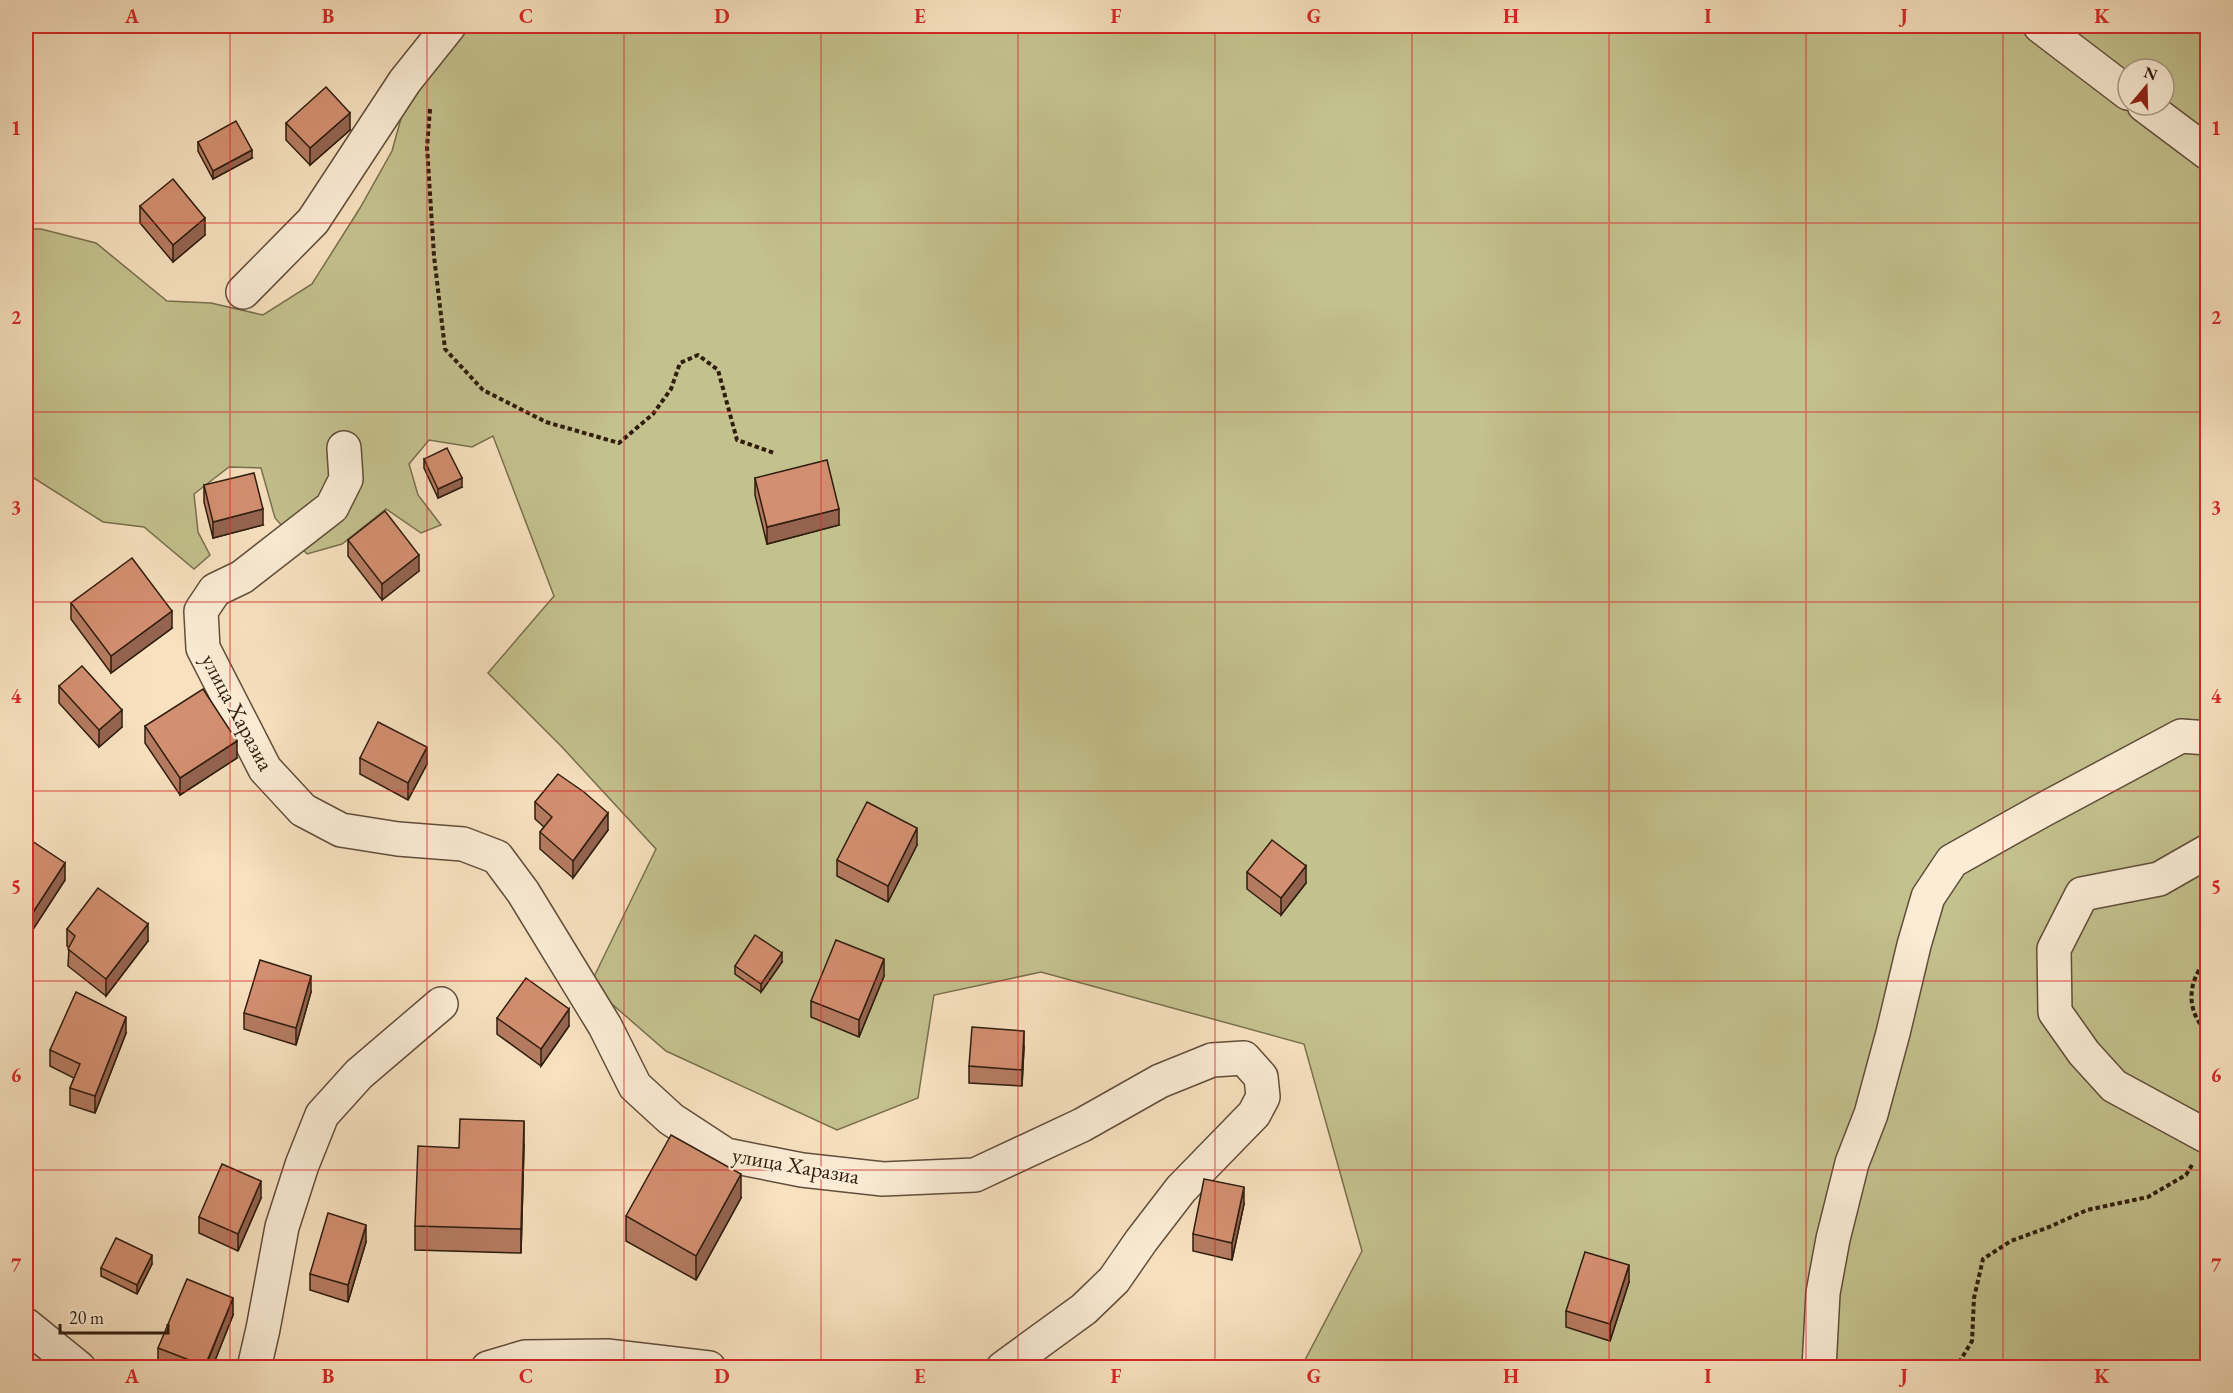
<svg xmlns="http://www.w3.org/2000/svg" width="2233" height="1393" font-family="'EB Garamond',serif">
  <rect width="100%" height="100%" fill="#f7e1bf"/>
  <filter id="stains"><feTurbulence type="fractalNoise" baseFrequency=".00333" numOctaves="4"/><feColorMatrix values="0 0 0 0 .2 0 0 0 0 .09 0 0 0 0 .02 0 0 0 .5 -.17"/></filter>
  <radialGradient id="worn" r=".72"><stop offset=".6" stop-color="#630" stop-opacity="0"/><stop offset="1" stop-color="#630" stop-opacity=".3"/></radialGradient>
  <path fill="#c3c18e" stroke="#796f4e" stroke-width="1.5" fill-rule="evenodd" d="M469,26H2207V1367H1309L1305,1360L1362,1251L1304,1044L1041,972L934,995L918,1098L837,1130L666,1051L590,985L656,849L562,747L488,673L554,596L493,436L472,447L429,440L409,464L418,495L441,525L421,533L386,509L342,544L307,554L275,518L261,468L229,467L194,494L198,532L210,555L194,569L144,527L103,522L26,473V229H41L96,243L167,301L211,303L263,315L312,284L360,208L392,151L402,115L401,110ZM2128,69H2164V105H2128Z"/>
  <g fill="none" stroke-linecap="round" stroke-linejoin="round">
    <g stroke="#614e3a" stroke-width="36">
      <g id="minor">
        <polyline points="2040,26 2128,93"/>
        <polyline points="2144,105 2208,153"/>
        <polyline points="243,292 313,221 405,81 449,26"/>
        <polyline points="344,448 346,479 332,507 242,577 215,590 201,611 203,648 265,769 303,810 341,830 398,839 463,844 497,857 523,892 605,1026 635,1086 671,1119 726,1155 802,1170 883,1179 975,1175 1082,1125 1160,1081 1212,1060 1244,1058 1261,1077 1263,1097 1254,1114 1181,1189 1141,1241 1114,1280 1084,1309 1003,1368"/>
        <polyline points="2208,851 2159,879 2082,894 2054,949 2055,1012 2084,1053 2114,1086 2208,1137"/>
        <polyline points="26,1325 79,1368"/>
        <polyline points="254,1368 263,1329 282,1227 302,1165 322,1115 359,1074 441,1004"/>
        <polyline points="488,1368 525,1357 607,1356 709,1368"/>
        <polyline points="1819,1368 1823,1293 1833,1239 1852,1163 1871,1114 1893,1033 1914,945 1928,897 1952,861 2041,811 2181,736 2208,738"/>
      </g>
    </g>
    <g stroke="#2f1d0e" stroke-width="4" stroke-dasharray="4.5 3" stroke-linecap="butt">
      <polyline points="430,109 427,147 434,256 445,349 483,390 546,422 619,443 653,414 671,389 680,363 698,355 718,370 737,440 774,453"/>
      <path d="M2208,958C2187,981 2185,1011 2208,1033"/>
      <polyline points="1946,1368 1957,1366 1972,1341 1974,1298 1983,1259 2011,1241 2049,1227 2087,1210 2148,1197 2186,1175 2192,1165"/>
    </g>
    <use href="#minor" stroke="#faecd5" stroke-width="33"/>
  </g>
  <g fill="#b57b61" stroke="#2f1d0e" stroke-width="1.5">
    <polygon points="286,123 350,130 310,165 286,140"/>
    <polygon points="198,142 252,158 213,179 198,151"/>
    <polygon points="140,206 205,235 173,262 140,223"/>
    <polygon points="424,459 462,487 438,498 424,468"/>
    <polygon points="755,478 839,525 767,544 755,495"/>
    <polygon points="204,485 263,525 213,538 204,502"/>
    <polygon points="348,540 419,571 382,600 348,556"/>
    <polygon points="71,603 172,628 111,673 71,619"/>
    <polygon points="59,686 122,727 99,747 59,703"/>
    <polygon points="145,726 237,758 180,795 145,743"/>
    <polygon points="360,758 427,764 408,800 360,774"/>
    <polygon points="535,802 608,830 573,878 540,849 540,832 544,827 535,819"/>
    <polygon points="26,837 65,880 30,934 26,931"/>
    <polygon points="917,845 888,902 837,876 837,860"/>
    <polygon points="1247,872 1306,883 1281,915 1247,889"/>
    <polygon points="67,929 148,941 106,996 68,966 69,948 67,946"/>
    <polygon points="782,962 761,992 735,974 735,966"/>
    <polygon points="884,976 859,1037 811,1017 811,1001"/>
    <polygon points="311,992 296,1045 244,1029 244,1013"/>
    <polygon points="497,1018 569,1026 541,1066 497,1034"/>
    <polygon points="126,1033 95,1113 70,1105 70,1088 74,1078 50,1066 50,1050"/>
    <polygon points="1024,1047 1022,1086 969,1083 969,1066"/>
    <polygon points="524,1145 521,1253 415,1250 415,1226"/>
    <polygon points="261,1198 238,1251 199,1233 199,1217"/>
    <polygon points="741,1198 696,1280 626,1241 626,1216"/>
    <polygon points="1244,1204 1232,1260 1193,1251 1193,1234"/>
    <polygon points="366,1242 348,1302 310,1290 310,1274"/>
    <polygon points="152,1264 137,1294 101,1276 101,1268"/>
    <polygon points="1629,1282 1610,1341 1566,1327 1566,1311"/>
    <polygon points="233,1315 212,1368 166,1368 158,1364 158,1348"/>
  </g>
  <g fill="#94644f" stroke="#2f1d0e" stroke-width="1.5">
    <polygon points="350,113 350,130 310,165 310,148"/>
    <polygon points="252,150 252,158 213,179 213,171"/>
    <polygon points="205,218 205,235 173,262 173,245"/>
    <polygon points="462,478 462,487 438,498 438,489"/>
    <polygon points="263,509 263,525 213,538 213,522"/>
    <polygon points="839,509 839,525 767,544 767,527"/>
    <polygon points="419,555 419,571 382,600 382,584"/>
    <polygon points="172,611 172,628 111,673 111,656"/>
    <polygon points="122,710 122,727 99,747 99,730"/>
    <polygon points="237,741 237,758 180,795 180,778"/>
    <polygon points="427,747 427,764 408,800 408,783"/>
    <polygon points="608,813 608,830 573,878 573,861"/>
    <polygon points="917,828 917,845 888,902 888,886"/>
    <polygon points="65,863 65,880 30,934 30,917"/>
    <polygon points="1306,866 1306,883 1281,915 1281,898"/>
    <polygon points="148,924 148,941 106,996 106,979"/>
    <polygon points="782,953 782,962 761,992 761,984"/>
    <polygon points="884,959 884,976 859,1037 859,1020"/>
    <polygon points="311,976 311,992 296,1045 296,1028"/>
    <polygon points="569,1009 569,1026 541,1066 541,1049"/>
    <polygon points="126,1017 126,1033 95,1113 95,1096"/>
    <polygon points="1024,1031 1024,1047 1022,1086 1022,1070"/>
    <polygon points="524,1121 524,1145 521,1253 521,1229"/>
    <polygon points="33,1129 33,1146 26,1166 26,1149"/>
    <polygon points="741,1174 741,1198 696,1280 696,1256"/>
    <polygon points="261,1181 261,1198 238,1251 238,1234"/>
    <polygon points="1244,1187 1244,1204 1232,1260 1232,1243"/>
    <polygon points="366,1225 366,1242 348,1302 348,1285"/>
    <polygon points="152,1255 152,1264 137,1294 137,1285"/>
    <polygon points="1629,1265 1629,1282 1610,1341 1610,1324"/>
    <polygon points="233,1298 233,1315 212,1368 205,1368"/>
  </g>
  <g fill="#d38f71" stroke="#2f1d0e" stroke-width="1.5">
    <polygon points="326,87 350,113 310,148 286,123"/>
    <polygon points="236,121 252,150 213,171 198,142"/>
    <polygon points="173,179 205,218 173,245 140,206"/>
    <polygon points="447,448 462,478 438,489 424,459"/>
    <polygon points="827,460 839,509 767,527 755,478"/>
    <polygon points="254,473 263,509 213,522 204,485"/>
    <polygon points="385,511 419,555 382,584 348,540"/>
    <polygon points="132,558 172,611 111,656 71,603"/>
    <polygon points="82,666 122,710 99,730 59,686"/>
    <polygon points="203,689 237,741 180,778 145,726"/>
    <polygon points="378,722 427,747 408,783 360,758"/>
    <polygon points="558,774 584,792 608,813 573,861 540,832 552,817 535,802"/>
    <polygon points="867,802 917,828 888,886 837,860"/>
    <polygon points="26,837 65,863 30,917 26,914"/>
    <polygon points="1272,840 1306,866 1281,898 1247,872"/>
    <polygon points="98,888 148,924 106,979 68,949 75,936 67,929"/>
    <polygon points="755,935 782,953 761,984 735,966"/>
    <polygon points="836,940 884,959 859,1020 811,1001"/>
    <polygon points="260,960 311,976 296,1028 244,1013"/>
    <polygon points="526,978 569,1009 541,1049 497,1018"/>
    <polygon points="76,992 126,1017 95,1096 70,1088 80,1064 50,1050"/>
    <polygon points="972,1027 1024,1031 1022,1070 969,1066"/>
    <polygon points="460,1119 524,1121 521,1229 415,1226 418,1146 459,1148"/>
    <polygon points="26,1126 33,1129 26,1149"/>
    <polygon points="671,1135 741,1174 696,1256 626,1216"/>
    <polygon points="222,1164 261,1181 238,1234 199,1217"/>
    <polygon points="1204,1179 1244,1187 1232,1243 1193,1234"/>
    <polygon points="328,1213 366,1225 348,1285 310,1274"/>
    <polygon points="116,1238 152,1255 137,1285 101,1268"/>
    <polygon points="1585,1252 1629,1265 1610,1324 1566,1311"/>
    <polygon points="187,1279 233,1298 205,1366 158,1348"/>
  </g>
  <path fill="none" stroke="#d62828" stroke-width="1.5" stroke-opacity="0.55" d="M230,26V1368M427,26V1368M624,26V1368M821,26V1368M1018,26V1368M1215,26V1368M1412,26V1368M1609,26V1368M1806,26V1368M2003,26V1368M26,223H2208M26,412H2208M26,602H2208M26,791H2208M26,981H2208M26,1170H2208"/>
  <g text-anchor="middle" stroke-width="4.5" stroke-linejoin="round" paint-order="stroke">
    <g font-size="22" fill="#2f1d0e" stroke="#faecd5">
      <text transform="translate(238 712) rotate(62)" y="8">улица Харазиа</text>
      <text transform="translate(796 1165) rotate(10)" y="8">улица Харазиа</text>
    </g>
  </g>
  <rect width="2233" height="1393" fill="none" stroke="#f7e1bf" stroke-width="66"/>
  <g transform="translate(2146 87) rotate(19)"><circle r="28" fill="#faecd5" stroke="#a99985" stroke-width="1.5"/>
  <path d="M0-4.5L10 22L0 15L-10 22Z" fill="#8f2418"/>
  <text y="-9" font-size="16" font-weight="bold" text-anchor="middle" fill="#2f1d0e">N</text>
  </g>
  <path d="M60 1324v9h108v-9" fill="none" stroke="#2f1d0e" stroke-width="3"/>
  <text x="69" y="1324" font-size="18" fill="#2f1d0e" stroke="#faecd5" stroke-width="4.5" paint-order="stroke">20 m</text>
  <rect x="33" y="33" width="2167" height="1327" fill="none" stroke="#d62828" stroke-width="2"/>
  <g font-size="20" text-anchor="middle" font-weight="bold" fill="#d62828">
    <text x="132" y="23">A</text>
    <text x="328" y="23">B</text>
    <text x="526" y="23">C</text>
    <text x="722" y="23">D</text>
    <text x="920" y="23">E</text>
    <text x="1116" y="23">F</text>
    <text x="1314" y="23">G</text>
    <text x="1511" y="23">H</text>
    <text x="1708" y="23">I</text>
    <text x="1904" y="23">J</text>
    <text x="2102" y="23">K</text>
    <text x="16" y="135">1</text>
    <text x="2216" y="135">1</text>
    <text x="16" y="324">2</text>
    <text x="2216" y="324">2</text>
    <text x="16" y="514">3</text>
    <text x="2216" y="514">3</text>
    <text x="16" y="703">4</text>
    <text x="2216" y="703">4</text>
    <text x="16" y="893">5</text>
    <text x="2216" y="893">5</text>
    <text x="16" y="1082">6</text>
    <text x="2216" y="1082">6</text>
    <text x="16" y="1272">7</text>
    <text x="2216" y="1272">7</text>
    <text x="132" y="1383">A</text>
    <text x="328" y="1383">B</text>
    <text x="526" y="1383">C</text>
    <text x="722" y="1383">D</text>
    <text x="920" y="1383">E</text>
    <text x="1116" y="1383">F</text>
    <text x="1314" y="1383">G</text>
    <text x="1511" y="1383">H</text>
    <text x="1708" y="1383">I</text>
    <text x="1904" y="1383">J</text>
    <text x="2102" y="1383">K</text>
  </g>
  <rect width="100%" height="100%" filter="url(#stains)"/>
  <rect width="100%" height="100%" fill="url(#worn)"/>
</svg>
